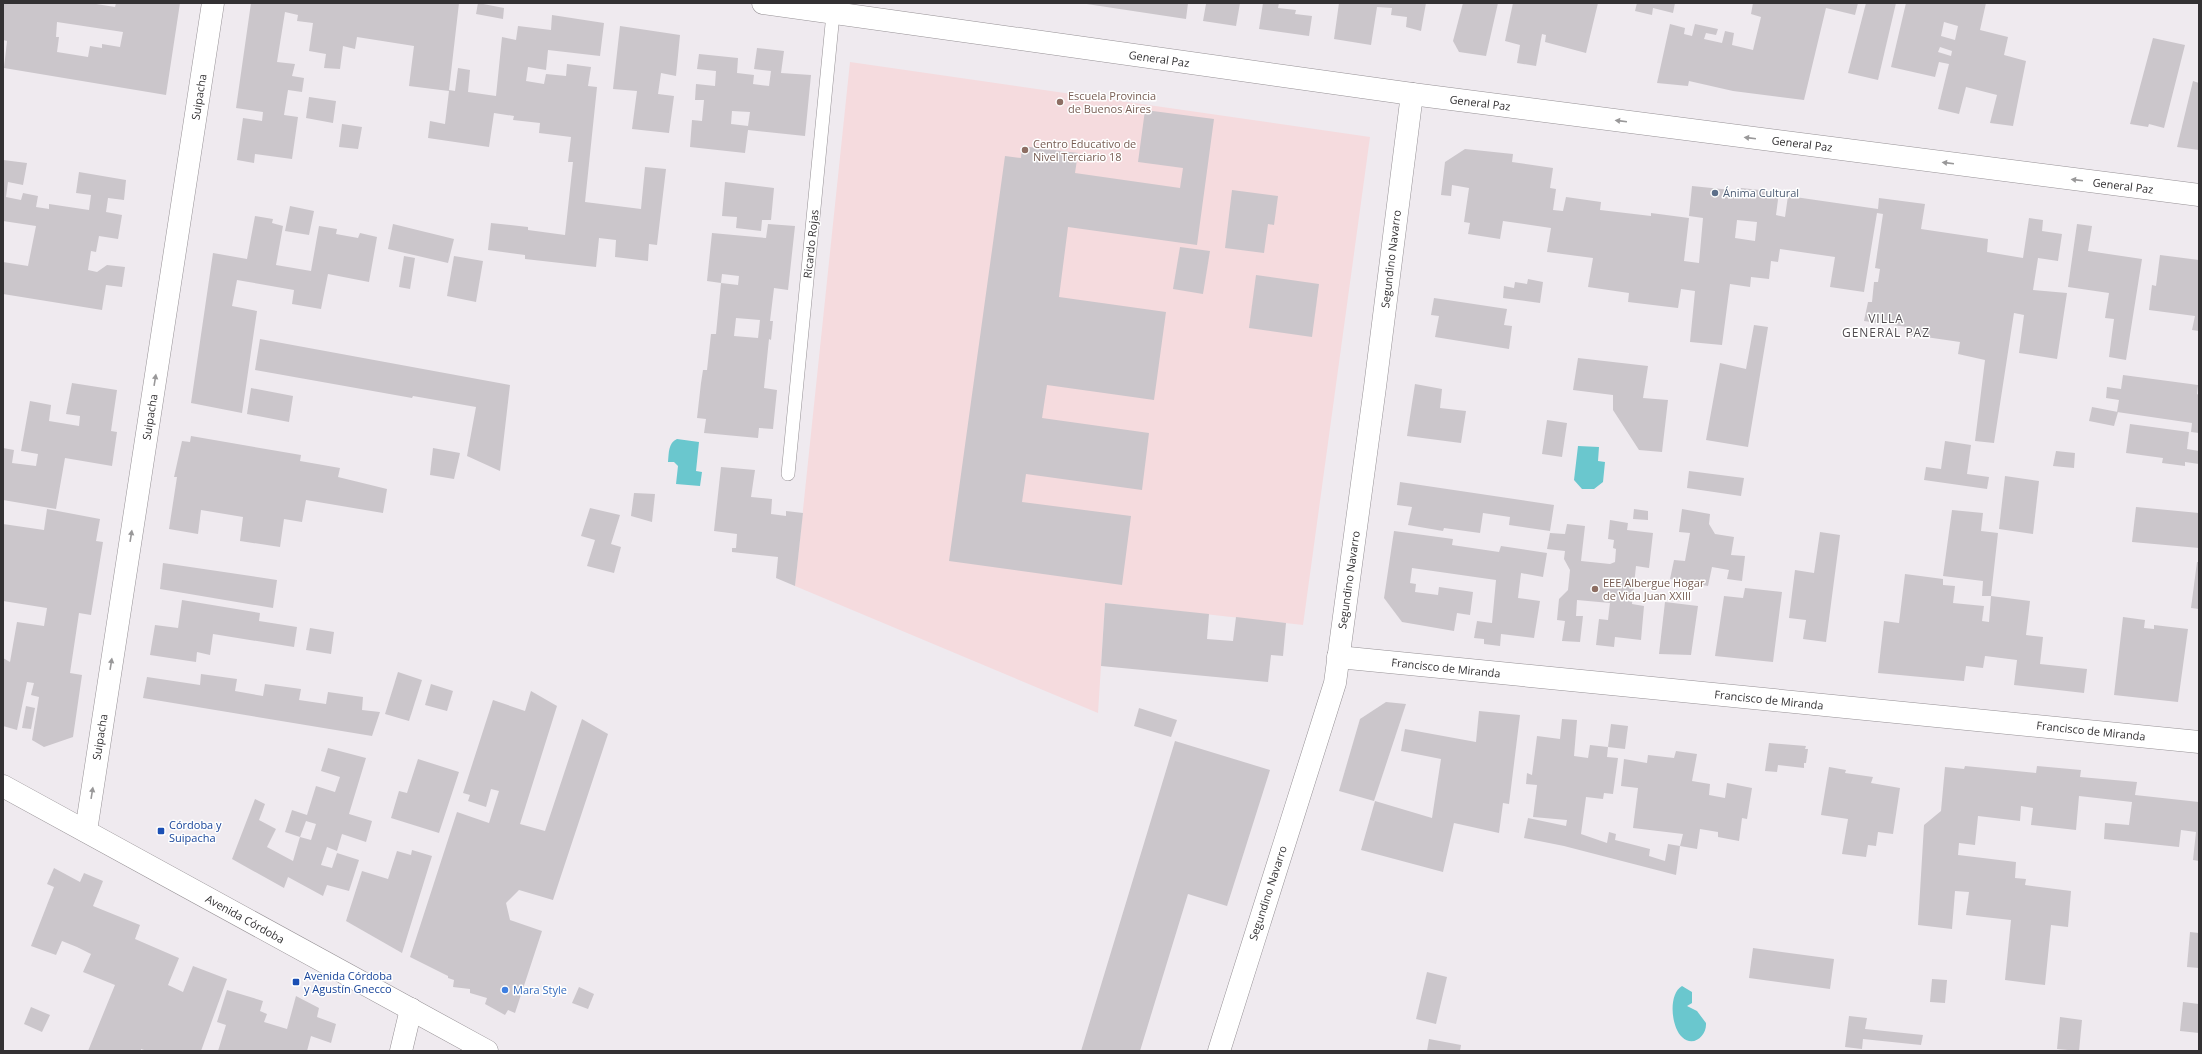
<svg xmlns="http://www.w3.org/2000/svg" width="2202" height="1054" font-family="'Open Sans',sans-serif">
  <rect width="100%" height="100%" fill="#efeaef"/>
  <polygon fill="#f5dbde" points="850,62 1370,137 1303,625 1105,603 1098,713 795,586"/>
  <g fill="#6ac7ce">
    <path d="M677,439L699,442L696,471L702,472L700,486L676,484L678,466L674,462H668C669,453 668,443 677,439Z"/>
    <polygon points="1578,446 1599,447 1598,461 1605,462 1603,482 1594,489 1582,489 1574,480"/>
    <path d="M1682,986L1692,992V1003L1687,1006L1697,1011L1706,1023C1707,1036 1693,1048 1682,1037C1671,1027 1668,994 1682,986Z"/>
  </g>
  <g fill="#cbc6cb" fill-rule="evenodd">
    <path d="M3,3H90L115,7L116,3H180L166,95L4,68L7,41L3,40ZM57,22L123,32L120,47L102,44V48L90,46L88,57L57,52L59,37H56Z"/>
    <polygon points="251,3 459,3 449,90 455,91 458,68 470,70 468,92 496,96 502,37 516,40 518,26 551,30 552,15 604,23 600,56 548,50 546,70 528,67 526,81 544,84 546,74 566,76 567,64 591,67 588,86 597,87 585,202 641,209 645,167 666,169 657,245 649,244 648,261 615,257 616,240 599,238 596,267 525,259 525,255 488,250 491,223 528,227 528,230 565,235 573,162 568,162 571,137 539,133 540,123 513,120 514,116 494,113 489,147 428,138 430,121 445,124 449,91 409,86 414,46 357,37 355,49 343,46 340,69 324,68 326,54 309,51 313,23 297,21 298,15 285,12 277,62 295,64 292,76 304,78 302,92 288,90 284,115 298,117 292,159 255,154 254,163 237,160 243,118 262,121 263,112 236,108"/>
    <polygon points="478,3 504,8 503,19 476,14"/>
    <polygon points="1080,3 1188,3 1186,19"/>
    <polygon points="1201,3 1240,3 1236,26 1203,21 1206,4"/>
    <polygon points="1263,3 1279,3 1278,8 1296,10 1295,14 1312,16 1309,36 1259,29"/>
    <polygon points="1339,3 1426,3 1421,31 1406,27 1407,17 1391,15 1392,8 1377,7 1371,45 1334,39"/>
    <polygon points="1463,3 1498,3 1486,56 1459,52 1453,41"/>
    <polygon points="1513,3 1598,3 1586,53 1545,42 1546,35 1542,34 1536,66 1517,63 1520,45 1505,41"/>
    <polygon points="1637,3 1675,3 1673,13 1653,8 1652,15 1635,11"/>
    <polygon points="1753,3 1858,3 1855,15 1826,8 1804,100 1733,91 1689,81 1688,86 1657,83 1670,24 1685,28 1684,34 1692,36 1695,24 1718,29 1716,35 1706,33 1704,39 1722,43 1725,31 1734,33 1732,45 1753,50 1761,17 1751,14"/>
    <polygon points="1866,3 1896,3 1878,80 1848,73"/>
    <path d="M1906,3H1986L1980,30L2008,37L2004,55L2026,61L2013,126L1990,123L1997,95L1966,87L1959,114L1938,109L1949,64L1939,62L1935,77L1891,67ZM1944,22L1958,26L1955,40L1941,36ZM1940,47L1952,51L1951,56L1938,52Z"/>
    <polygon points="620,26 680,35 676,76 661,73 658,94 674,96 669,133 632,129 637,91 613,89"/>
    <polygon points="2153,38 2185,45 2164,128 2149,124 2148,127 2130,124"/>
    <path d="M757,48L784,51L781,73L811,75L805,136L748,130L745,153L690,147L692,120L702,121L704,100H695L696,84L715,86L716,71L697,69L699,54L738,58L737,73L754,75L753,84L769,86L771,71L754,69ZM732,111L750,112L748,126L731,124Z"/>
    <polygon points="2193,81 2199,83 2199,150 2177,147"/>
    <polygon points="309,97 336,101 333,123 306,118"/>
    <polygon points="1145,110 1214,119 1197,245 1068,227 1059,297 1166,312 1154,400 1047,385 1042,418 1149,433 1142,490 1026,474 1022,502 1131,516 1122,585 949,561 1005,156 1021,158 1022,146 1078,153 1075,173 1180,188 1183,168 1138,162"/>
    <polygon points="342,124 362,127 358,149 339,147"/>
    <path d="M1465,149L1513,154L1512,162L1553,168L1550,188L1556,189L1553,210L1563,211L1566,197L1601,202L1600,210L1651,216V213L1689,218L1684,261L1699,263L1703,218L1689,216L1692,186L1741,191V188L1779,192L1776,215L1785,217L1788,196L1878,209L1879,198L1925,204L1921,229L1988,239L1987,252L2023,258L2029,218L2043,220L2042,231L2062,234L2058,261L2038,258L2033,290L2067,293L2057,359L2019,353L2024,315L2014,313L1994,443L1975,441L1985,360L1958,354L1960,342L1905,334L1907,327L1864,321L1868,302H1872L1874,282H1878L1880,269L1875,268L1883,214L1877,213L1864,292L1830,287L1835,257L1780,249L1778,262L1771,261L1769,279L1751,277L1750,287L1730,284L1722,345L1690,342L1695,291L1681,289L1678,308L1628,302L1629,293L1588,287L1593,258L1547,252L1551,228L1503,221L1500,239L1468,234L1470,223L1464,222L1469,188L1452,185L1451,196L1441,195L1445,162ZM1737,220L1757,222L1755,241L1735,238Z"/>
    <polygon points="3,160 27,163 23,185 8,182 6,197 21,200 23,193 38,196 36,207 49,209 49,204 89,210 91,195 76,193 79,172 126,180 124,200 108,198 106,212 122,215 118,239 99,236 96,252 91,251 88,270 97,272 107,265 125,267 122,287 106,285 102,310 3,294 3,262 28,266 36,226 3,221"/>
    <polygon points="725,182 774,188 771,220 762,220 761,231 736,228 737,217 722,216"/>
    <polygon points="1232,190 1278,196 1274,225 1268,224 1264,253 1225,248"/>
    <polygon points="290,206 314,211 309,235 285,231"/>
    <polygon points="255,216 273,219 272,223 283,226 276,265 311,271 319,226 337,229 336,234 358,238 360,233 377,237 369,282 328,274 321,309 292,304 294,290 237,280 232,306 257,311 242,413 191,403 213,253 247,259"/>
    <polygon points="393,224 454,239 448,263 388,249"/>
    <path d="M768,224L795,226L788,290L774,288L770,321H773L771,340L769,339L764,388L777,390L773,429L759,428L758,438L704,433L706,419L697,418L701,383L703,370H707L711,334H716L721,283L738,285L739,276L722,274L721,283L707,281L712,233L766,238ZM736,318L760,320L758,338L734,336Z"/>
    <polygon points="2077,224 2092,226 2088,251 2142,259 2126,360 2109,357 2114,319 2105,318 2109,293 2068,287"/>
    <polygon points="1180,247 1210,251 1203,294 1173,289"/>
    <polygon points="2160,255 2199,260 2199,331 2192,330 2195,316 2149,310 2152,285 2156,286"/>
    <polygon points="404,256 415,258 410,289 399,287"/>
    <polygon points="454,256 483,261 476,302 447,296"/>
    <polygon points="1256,275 1319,284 1312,337 1249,328"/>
    <polygon points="1528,279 1543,282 1540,303 1503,298 1504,286 1514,288 1515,282 1527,284"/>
    <polygon points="1434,298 1507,309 1504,325 1512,326 1509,349 1435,337 1439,316 1431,315"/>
    <polygon points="1754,325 1768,327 1748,447 1706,440 1720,363 1746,369"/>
    <polygon points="260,339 510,385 500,471 467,456 476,407 413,396 412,398 255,370"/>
    <polygon points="1578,358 1648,366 1643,398 1668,400 1662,452 1639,450 1613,410 1613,395 1573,390"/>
    <polygon points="2123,375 2198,385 2197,394 2199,395 2199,433 2191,432 2192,423 2117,412 2119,400 2106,398 2107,387 2121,389"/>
    <polygon points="72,383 117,390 111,431 117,432 112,466 65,458 56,509 3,500 3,448 14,450 12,463 36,466 38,454 21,451 30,401 51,405 49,421 79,426 80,416 66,414"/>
    <polygon points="1415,384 1442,389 1440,408 1466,411 1461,443 1407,436"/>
    <polygon points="251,388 293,396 289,422 247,414"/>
    <polygon points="2092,407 2118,412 2114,426 2089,421"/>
    <polygon points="1547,420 1567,423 1562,457 1542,454"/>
    <polygon points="2130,424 2189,432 2187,449 2199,451 2199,464 2185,462 2185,466 2162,463 2163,458 2126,453"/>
    <polygon points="191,436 301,455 300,461 340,468 338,477 387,489 383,513 306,500 302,522 284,519 280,547 240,541 243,517 201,510 198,534 169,529 177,477 174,477 182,441 190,442"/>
    <polygon points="1945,441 1971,445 1967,474 1989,477 1987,489 1924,480 1926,467 1941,469"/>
    <polygon points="433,448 460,453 454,479 430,475"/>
    <polygon points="2056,451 2075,453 2074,468 2053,466"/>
    <polygon points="721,467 755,470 751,497 772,499 771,514 786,516 786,511 803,513 795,586 776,578 778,557 732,552 732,548 736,548 737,534 714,531"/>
    <polygon points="1689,471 1744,478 1741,496 1687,488"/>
    <polygon points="2005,476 2039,481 2033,534 1999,529"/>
    <polygon points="1400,482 1554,505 1550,531 1509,525 1510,517 1483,513 1480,533 1444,528 1443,531 1408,525 1412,507 1397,505"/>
    <polygon points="634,493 655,494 652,522 631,516"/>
    <polygon points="2136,507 2199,513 2199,548 2132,542"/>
    <polygon points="590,508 620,515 611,544 621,547 614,573 587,566 595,540 581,536"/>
    <polygon points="47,509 100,519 96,541 103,542 91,615 79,613 70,673 82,675 73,737 44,747 32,740 39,697 31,695 34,683 27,682 17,730 3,726 3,658 10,662 17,622 44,626 47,608 3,601 3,524 44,530"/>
    <polygon points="1634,509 1648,511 1648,520 1633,519"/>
    <polygon points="1682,509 1710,514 1709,524 1715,534 1734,537 1731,555 1745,556 1742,581 1727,579 1729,570 1712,567 1708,586 1670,579 1674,560 1685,561 1690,533 1679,532"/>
    <polygon points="1952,510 1983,513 1981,531 1998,533 1991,596 2030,601 2026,635 2043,637 2040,664 2087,669 2084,693 2014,685 2017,660 1985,656 1983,668 1966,666 1964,681 1878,673 1884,621 1899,623 1905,574 1943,579 1943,585 1955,586 1953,603 1984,606 1982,621 1989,622 1991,596 1982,596 1983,581 1943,576"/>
    <polygon points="1610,520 1628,523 1627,530 1653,533 1649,568 1636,566 1632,604 1644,606 1641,640 1615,637 1614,647 1596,645 1599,619 1608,620 1610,603 1577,600 1576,616 1583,616 1580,642 1562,641 1565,621 1557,620 1559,599 1568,590 1570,570 1564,559 1565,551 1547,549 1550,533 1565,534 1567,524 1585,526 1581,561 1610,564 1615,562 1616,549 1613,548 1614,540 1608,539"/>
    <polygon points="1394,531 1453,539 1452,545 1499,552 1501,546 1547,553 1543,577 1521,573 1518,598 1540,601 1534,638 1501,634 1500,646 1484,644 1484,639 1474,638 1477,621 1492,623 1496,580 1412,568 1410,583 1416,584 1415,592 1438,595 1439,587 1473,592 1470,615 1457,613 1454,631 1402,622 1384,598"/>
    <polygon points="1820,532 1840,535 1826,642 1803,639 1806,620 1789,618 1795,570 1814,573"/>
    <polygon points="2197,562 2199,562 2199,609 2191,608"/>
    <polygon points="163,563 277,580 273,608 160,589"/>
    <polygon points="1745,588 1782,592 1773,662 1715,656 1724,596 1743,598"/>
    <polygon points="182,600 260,613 259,621 297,627 294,647 213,634 210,655 197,652 196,662 150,655 155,625 178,628"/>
    <polygon points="1665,602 1698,606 1691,655 1659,654"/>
    <polygon points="1105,603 1209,614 1207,639 1233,641 1236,617 1286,623 1283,656 1271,655 1268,682 1101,666"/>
    <polygon points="2123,617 2145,620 2144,628 2154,629 2154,625 2188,629 2178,702 2114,695"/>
    <polygon points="310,628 334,632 331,654 306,650"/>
    <polygon points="398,672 422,680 409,721 385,714"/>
    <polygon points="201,674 237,679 235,691 263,696 265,684 301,689 299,700 326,704 328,692 363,697 362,710 380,712 372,736 143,698 147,677 200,685"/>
    <polygon points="431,684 453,691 447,711 425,705"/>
    <polygon points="531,691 557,706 520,824 545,831 582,719 608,734 553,900 519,890 506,903 510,920 542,931 515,1013 508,1010 505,1015 485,1004 487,998 470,993 470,989 453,987 454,980 448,978 448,976 410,957 457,812 489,823 499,791 491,789 486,807 468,801 470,795 463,793 493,700 525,711"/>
    <polygon points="1386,702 1406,704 1374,801 1339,791 1360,719"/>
    <polygon points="26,706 35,708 31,729 22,728"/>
    <polygon points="1139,708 1177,720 1171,737 1134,726"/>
    <polygon points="1479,711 1520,715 1509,804 1503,803 1499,833 1454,823 1443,872 1361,850 1375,801 1432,818 1441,759 1401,751 1405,729 1476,742"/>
    <polygon points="1562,719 1577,720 1574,756 1588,758 1590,745 1608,747 1607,757 1618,758 1613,794 1604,793 1603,799 1586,797 1581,834 1607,843 1609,832 1616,834 1615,840 1650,849 1649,856 1665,861 1668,844 1680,846 1683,834 1633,828 1638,788 1621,786 1624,759 1647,763 1648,755 1674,758 1676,751 1697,754 1692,781 1710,784 1709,795 1725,798 1727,783 1752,788 1747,819 1742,818 1739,841 1718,837 1718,832 1700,829 1697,849 1680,846 1676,875 1564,846 1524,838 1528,818 1566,826 1567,820 1533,817 1537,785 1526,784 1527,773 1532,775 1537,736 1560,739"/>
    <polygon points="1611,724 1628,726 1625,749 1608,747"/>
    <polygon points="1175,741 1270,770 1227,906 1188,894 1140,1051 1081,1051"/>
    <polygon points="1769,743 1806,746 1805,749 1808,749 1806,763 1804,763 1804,768 1778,765 1777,772 1765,771"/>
    <path d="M328,748L366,758L349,814L372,821L366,842L342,834L337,851L327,847L321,865L332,868L337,853L359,860L349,891L327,885L323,896L288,877L284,888L232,859L255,799L265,804L259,820L276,829L267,847L293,861L300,837L285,832L292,810L307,815L316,786L335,792L340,777L321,771ZM306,821L316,824L311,840L300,837Z"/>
    <polygon points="418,759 459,772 439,833 391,818 399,791 407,793"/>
    <polygon points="1965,766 2036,773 2037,766 2081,770 2080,777 2137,782 2135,795 2199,802 2199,861 2193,860 2196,832 2181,830 2179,847 2104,839 2105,823 2129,825 2132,802 2079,796 2076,830 2031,825 2033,808 2021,806 2020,821 1978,816 1975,845 1959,843 1958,855 2016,862 2015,878 2026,879 2025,885 2071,891 2068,927 2051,925 2045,985 2005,980 2011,920 1966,915 1969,892 1955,891 1952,929 1918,925 1924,825 1941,811 1945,767 1964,769"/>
    <polygon points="1829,767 1846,770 1845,773 1873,777 1871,783 1900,788 1893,834 1878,832 1876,846 1868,845 1866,857 1842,854 1848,819 1821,815"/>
    <polygon points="412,850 432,856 402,953 346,921 362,871 388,879 397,851 411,855"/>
    <polygon points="54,868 80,882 84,873 103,881 93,906 140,925 135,939 179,958 168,985 183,992 193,966 227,979 201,1051 147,1051 141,1049 141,1051 88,1051 115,985 83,972 91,954 77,947 62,941 56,955 31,946 54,887 47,884"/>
    <polygon points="2190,932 2199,933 2199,968 2187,967"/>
    <polygon points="1753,948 1834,959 1830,989 1749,978"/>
    <polygon points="1427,972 1447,977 1436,1024 1416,1019"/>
    <polygon points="1932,979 1947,980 1945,1003 1930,1002"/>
    <polygon points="579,987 594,994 588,1009 572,1003"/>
    <polygon points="227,990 263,1001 260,1011 267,1014 264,1022 287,1029 296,996 319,1008 317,1017 336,1024 331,1043 311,1036 307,1051 218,1051 226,1025 217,1022"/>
    <polygon points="2183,1002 2199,1004 2199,1033 2180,1031"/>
    <polygon points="31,1007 50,1015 42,1032 24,1024"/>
    <polygon points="1849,1016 1867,1018 1865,1029 1923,1035 1921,1045 1863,1039 1862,1049 1845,1047"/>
    <polygon points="2060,1017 2082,1020 2079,1051 2057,1049"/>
    <polygon points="1429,1039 1461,1045 1460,1051 1427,1051"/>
  </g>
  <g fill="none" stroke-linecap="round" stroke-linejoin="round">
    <g stroke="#969195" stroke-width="14">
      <polyline id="service" points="788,474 833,14"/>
    </g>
    <g stroke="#969195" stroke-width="23">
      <g id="minor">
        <polyline points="763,3 1412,94 2199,195"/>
        <polyline points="1338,657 2199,742"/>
        <polyline points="86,831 213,3"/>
        <polyline points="401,1051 411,1009"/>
        <polyline points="1219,1051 1335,683 1375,387 1412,94"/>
      </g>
    </g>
    <g stroke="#969195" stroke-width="23">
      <polyline id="secondary" points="3,786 487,1051"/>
    </g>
    <use href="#service" stroke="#fff" stroke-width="13"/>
    <use href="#minor" stroke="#fff" stroke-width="22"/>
    <use href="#secondary" stroke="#fff" stroke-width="22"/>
  </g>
  <defs><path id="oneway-solid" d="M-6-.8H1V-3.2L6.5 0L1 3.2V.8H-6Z"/></defs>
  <g fill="#999899">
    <use href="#oneway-solid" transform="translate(1621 121) rotate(-173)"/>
    <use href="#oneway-solid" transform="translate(1750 138) rotate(-173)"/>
    <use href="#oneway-solid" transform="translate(1948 163) rotate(-173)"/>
    <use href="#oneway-solid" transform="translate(2077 180) rotate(-173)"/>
    <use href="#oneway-solid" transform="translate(155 380) rotate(-81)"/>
    <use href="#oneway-solid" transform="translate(131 536) rotate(-81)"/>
    <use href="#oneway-solid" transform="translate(111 664) rotate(-81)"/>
    <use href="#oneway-solid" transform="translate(92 793) rotate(-81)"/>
  </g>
  <g fill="#8d6e63" stroke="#fff" stroke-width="1.5">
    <circle cx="1060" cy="102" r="4"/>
    <circle cx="1025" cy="150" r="4"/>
    <circle cx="1595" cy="589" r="4"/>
  </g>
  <circle fill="#5c6f8a" stroke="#fff" stroke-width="1.5" cx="1715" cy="193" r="4"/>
  <g fill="#1a4fb4" stroke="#fff" stroke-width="1.5">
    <rect x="157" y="827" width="8" height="8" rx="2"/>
    <rect x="292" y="978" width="8" height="8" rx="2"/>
  </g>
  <circle fill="#3f7fe0" stroke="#fff" stroke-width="1.5" cx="505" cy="990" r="4"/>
  <g text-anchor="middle" stroke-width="3" stroke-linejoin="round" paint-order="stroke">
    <g font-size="11" fill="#333133" stroke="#fff">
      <text transform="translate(1159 59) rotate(8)" y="4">General Paz</text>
      <text transform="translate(199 97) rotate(-81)" y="4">Suipacha</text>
      <text transform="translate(1480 103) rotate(7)" y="4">General Paz</text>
      <text transform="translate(1802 144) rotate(7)" y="4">General Paz</text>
      <text transform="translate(2123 186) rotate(7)" y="4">General Paz</text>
      <text transform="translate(811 244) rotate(-84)" y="4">Ricardo Rojas</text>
      <text transform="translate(1391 259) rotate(-83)" y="4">Segundino Navarro</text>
      <text transform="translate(150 417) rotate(-81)" y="4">Suipacha</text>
      <text transform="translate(1349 580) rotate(-82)" y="4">Segundino Navarro</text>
      <text transform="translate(1446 668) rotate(6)" y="4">Francisco de Miranda</text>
      <text transform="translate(1769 700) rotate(6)" y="4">Francisco de Miranda</text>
      <text transform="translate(2091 731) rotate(6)" y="4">Francisco de Miranda</text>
      <text transform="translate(100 737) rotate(-81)" y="4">Suipacha</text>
      <text transform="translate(1268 893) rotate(-72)" y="4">Segundino Navarro</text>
      <text transform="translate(245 919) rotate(29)" y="4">Avenida Córdoba</text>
    </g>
    <g font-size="11" fill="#785e54" stroke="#fff" text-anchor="start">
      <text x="1068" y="100">Escuela Provincia<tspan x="1068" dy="13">de Buenos Aires</tspan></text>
      <text x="1033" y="148">Centro Educativo de<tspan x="1033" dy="13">Nivel Terciario 18</tspan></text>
      <text x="1603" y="587">EEE Albergue Hogar<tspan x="1603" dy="13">de Vida Juan XXIII</tspan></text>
    </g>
    <g font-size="11" fill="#4e5e75" stroke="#fff" text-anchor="start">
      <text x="1723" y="197">Ánima Cultural</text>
    </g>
    <g font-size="11" fill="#164399" stroke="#fff" text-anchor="start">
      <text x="169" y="829">Córdoba y<tspan x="169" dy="13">Suipacha</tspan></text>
      <text x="304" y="980">Avenida Córdoba<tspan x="304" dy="13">y Agustín Gnecco</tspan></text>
    </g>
    <g font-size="11" fill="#366cbe" stroke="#fff" text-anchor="start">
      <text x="513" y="994">Mara Style</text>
    </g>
    <g font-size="12" letter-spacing="1" fill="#504b4f" stroke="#fff">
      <text x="1886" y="323">VILLA<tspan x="1886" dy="14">GENERAL PAZ</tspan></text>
    </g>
  </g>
  <rect width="2202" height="1054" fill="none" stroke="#333133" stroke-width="8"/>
</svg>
